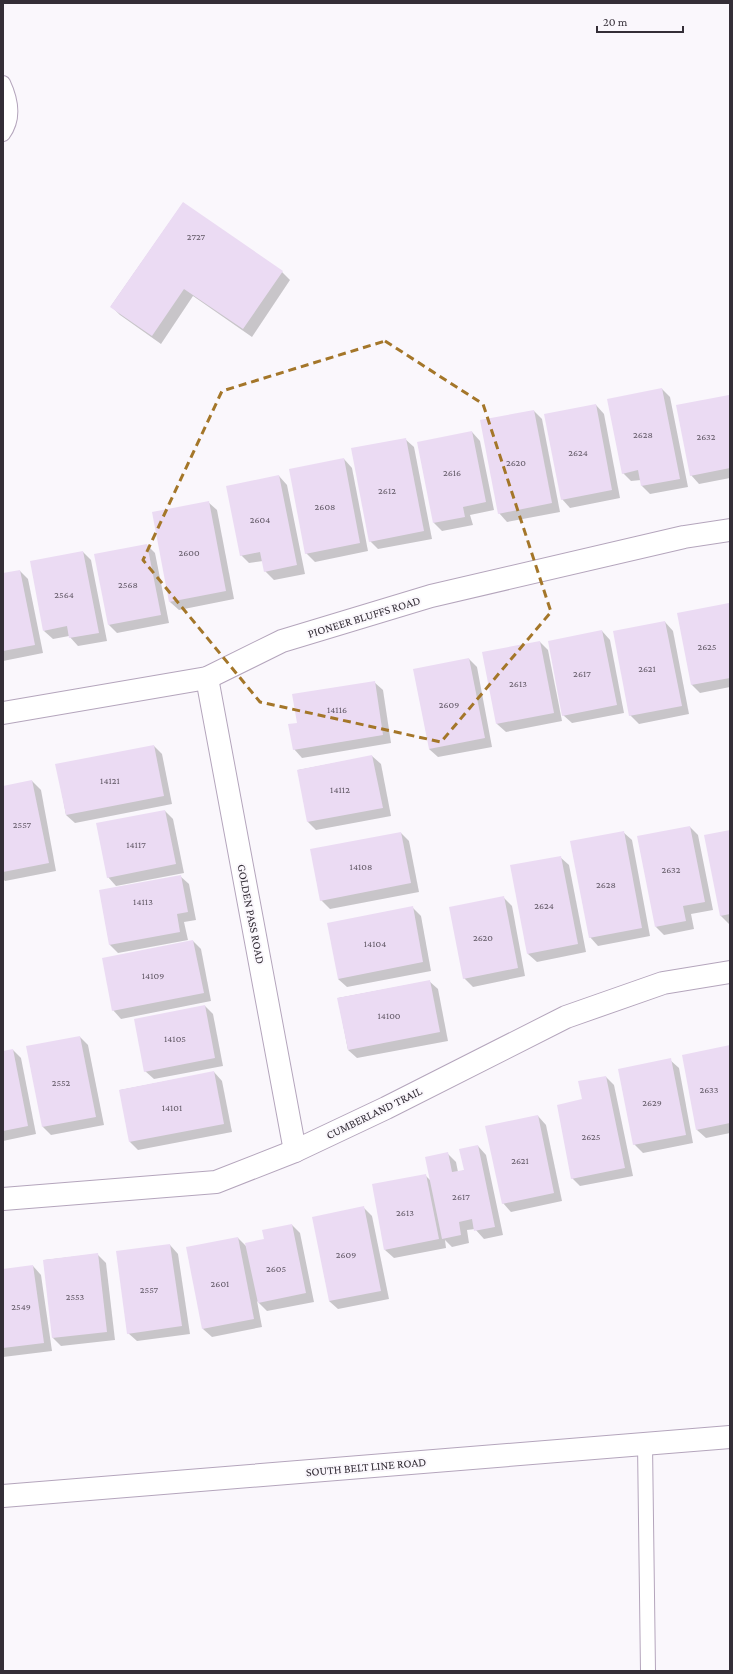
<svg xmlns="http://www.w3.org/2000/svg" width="733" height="1674" font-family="'Crimson Pro',serif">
  <rect width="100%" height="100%" fill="#faf7fc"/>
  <g fill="#0003">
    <polygon points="183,203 282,272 290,280 252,337 193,296 161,344 120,315 111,306"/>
    <polygon points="662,389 670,397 688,487 650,494 642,486 641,480 631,481 623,473"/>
    <polygon points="728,396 730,397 730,478 699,484 691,475"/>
    <polygon points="596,405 604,414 620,498 570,508 562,499"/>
    <polygon points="534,411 542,419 560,512 507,522 499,513"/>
    <polygon points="472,432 480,441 494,510 470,515 473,525 442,531 434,523 418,443"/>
    <polygon points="405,439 414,447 432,539 378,549 370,541"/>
    <polygon points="344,459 352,468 368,551 315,562 306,553"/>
    <polygon points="279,476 287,485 305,574 274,580 265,571 263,561 249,563 241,555"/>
    <polygon points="208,502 217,510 234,599 179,610 170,602"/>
    <polygon points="147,545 155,553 169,623 117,633 109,625"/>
    <polygon points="83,552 91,560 107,641 78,646 69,636 53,639 44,631"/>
    <polygon points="20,571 28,579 43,653 3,661 3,574"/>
    <polygon points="729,604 730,687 700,693 692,685 678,614"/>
    <polygon points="665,622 673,631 689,714 639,724 630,715"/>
    <polygon points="602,631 610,640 624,713 572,723 563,715"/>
    <polygon points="540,642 548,650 562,721 506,732 497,724 483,653"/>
    <polygon points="469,659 477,667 492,747 438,757 429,749"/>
    <polygon points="374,682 383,690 391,743 302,758 294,749 299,724"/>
    <polygon points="154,746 162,754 172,804 75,823 66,815 57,765"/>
    <polygon points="372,756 381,764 391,816 316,830 308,822 298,770"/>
    <polygon points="32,781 41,790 56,871 5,881 3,879 3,787"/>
    <polygon points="165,811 173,819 184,873 116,886 108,877"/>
    <polygon points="690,827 698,835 713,910 691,914 694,929 664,935 656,927"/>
    <polygon points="730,831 730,924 729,924 720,915"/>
    <polygon points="623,832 632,840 650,936 598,946 590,937"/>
    <polygon points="401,833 409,841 419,892 330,909 321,900"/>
    <polygon points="560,857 569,865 586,952 537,962 528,954"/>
    <polygon points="180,876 189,884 196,920 184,922 188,940 118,953 110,945 100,891"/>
    <polygon points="503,897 512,906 525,976 473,987 464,978"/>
    <polygon points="412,907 421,916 431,971 347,987 338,979"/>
    <polygon points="193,941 201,949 211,1001 121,1019 113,1010"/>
    <polygon points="429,981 438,989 448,1041 357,1058 348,1050 338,998"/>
    <polygon points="205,1006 213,1014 223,1066 154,1079 145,1071"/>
    <polygon points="80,1037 88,1045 104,1125 51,1135 43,1127 27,1047"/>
    <polygon points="730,1046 730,1133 706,1138 697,1130"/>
    <polygon points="13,1050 21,1058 36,1134 3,1141 3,1052"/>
    <polygon points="670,1060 679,1068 693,1143 643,1153 634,1144"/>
    <polygon points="214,1072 222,1081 232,1132 138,1150 130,1142 120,1090"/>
    <polygon points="606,1077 614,1085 633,1176 580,1186 572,1178"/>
    <polygon points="538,1116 546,1125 562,1201 511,1212 503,1203"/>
    <polygon points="478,1146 486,1155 503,1235 484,1239 475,1229 467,1230 469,1243 452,1247 445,1240 446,1248 394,1258 385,1250 425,1175 431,1181 448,1154 456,1162 458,1172 465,1170"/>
    <polygon points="364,1208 372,1216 389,1299 338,1309 329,1301"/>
    <polygon points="292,1225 300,1233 314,1302 267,1311 257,1301 262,1327 212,1337 203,1329 238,1238 247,1247 265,1240"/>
    <polygon points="170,1245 178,1254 190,1334 137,1341 128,1333"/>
    <polygon points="97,1254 106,1263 115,1340 61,1346 53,1338 44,1260"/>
    <polygon points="33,1266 41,1275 52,1351 3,1357 3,1270"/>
  </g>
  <g fill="#ebdbf3">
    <polygon points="183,202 283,271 243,329 184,289 152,336 110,307"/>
    <polygon points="662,388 680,479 641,486 638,470 622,474 607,399"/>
    <polygon points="729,395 730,468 690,476 676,405"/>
    <polygon points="596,404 612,490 561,500 544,414"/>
    <polygon points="534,410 552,503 498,514 480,420"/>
    <polygon points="472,431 486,502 463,507 465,517 433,523 417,442"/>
    <polygon points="406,438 424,531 369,542 351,448"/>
    <polygon points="344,458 360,543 305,554 289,469"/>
    <polygon points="279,475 297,565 264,572 260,552 240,556 226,486"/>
    <polygon points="209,501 226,591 169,602 152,512"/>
    <polygon points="147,544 161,615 108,625 94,554"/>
    <polygon points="83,551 99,633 69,638 67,626 43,631 30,561"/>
    <polygon points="20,570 35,645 3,651 3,573"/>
    <polygon points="729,603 730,678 691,685 677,613"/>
    <polygon points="665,621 682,706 629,716 613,631"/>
    <polygon points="602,630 617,705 562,716 548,641"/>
    <polygon points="540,641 554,713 496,724 482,652"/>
    <polygon points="469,658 485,738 429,749 413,669"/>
    <polygon points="375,681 383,735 293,750 288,724 297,723 292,694"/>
    <polygon points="154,745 164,796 66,815 55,764"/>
    <polygon points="372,755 383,808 307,822 297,770"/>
    <polygon points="32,780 49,863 3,872 3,786"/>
    <polygon points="165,810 176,864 107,878 96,823"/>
    <polygon points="690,826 705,902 683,906 686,921 655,927 637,836"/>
    <polygon points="730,830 730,914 720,916 704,835"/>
    <polygon points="624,831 642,928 589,938 570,841"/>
    <polygon points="401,832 411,883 320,901 310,849"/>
    <polygon points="561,856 578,944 527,954 510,865"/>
    <polygon points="181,875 188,912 177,914 180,932 109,945 99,890"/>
    <polygon points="504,896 518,968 463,979 449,907"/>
    <polygon points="413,906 423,962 338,979 327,923"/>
    <polygon points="193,940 204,993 112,1011 102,958"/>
    <polygon points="430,980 440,1032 348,1050 337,998"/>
    <polygon points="205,1005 215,1058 144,1072 134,1019"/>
    <polygon points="80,1036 96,1117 42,1127 26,1046"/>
    <polygon points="730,1045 730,1123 696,1130 682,1055"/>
    <polygon points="13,1049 28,1126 3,1131 3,1051"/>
    <polygon points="671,1058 686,1135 633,1145 618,1069"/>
    <polygon points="214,1071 224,1124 129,1142 119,1090"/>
    <polygon points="606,1076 625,1168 571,1179 557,1105 582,1099 578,1081"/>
    <polygon points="538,1115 554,1193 502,1204 485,1126"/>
    <polygon points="478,1145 495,1227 474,1231 472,1219 459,1222 461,1235 442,1239 425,1157 448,1152 452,1172 464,1170 459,1149"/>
    <polygon points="426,1174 439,1239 384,1250 372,1184"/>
    <polygon points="364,1206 381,1291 329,1301 312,1217"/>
    <polygon points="292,1224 306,1293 258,1303 245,1243 264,1239 262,1230"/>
    <polygon points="238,1237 254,1319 202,1329 186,1247"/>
    <polygon points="170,1244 182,1326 127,1334 116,1251"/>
    <polygon points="98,1253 107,1332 52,1338 43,1260"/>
    <polygon points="33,1265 44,1343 3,1348 3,1269"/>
  </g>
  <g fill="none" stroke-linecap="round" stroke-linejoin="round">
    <g stroke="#b4a5bc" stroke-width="16">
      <g id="lane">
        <path d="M3,83C11,100 14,119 3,134"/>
        <polyline points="645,1444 648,1671"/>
      </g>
    </g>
    <g stroke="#b4a5bc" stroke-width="24">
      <g id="street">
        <polyline points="207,678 295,1151"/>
        <polyline points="3,713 207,678 282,641 431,596 684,537 730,530"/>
        <polyline points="3,1199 216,1182 295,1151 386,1108 566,1017 663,983 730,972"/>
      </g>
    </g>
    <g stroke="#b4a5bc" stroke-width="24">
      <polyline id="primary" points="3,1496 730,1437"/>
    </g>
    <use href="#lane" stroke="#fff" stroke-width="14"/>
    <use href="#street" stroke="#fff" stroke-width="22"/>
    <use href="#primary" stroke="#fff" stroke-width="22"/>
  </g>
  <path fill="none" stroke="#a47629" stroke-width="3" stroke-dasharray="8 5" stroke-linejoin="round" d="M385,341L483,404L551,612L441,742L260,702L143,560L222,391Z"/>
  <g text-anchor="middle" stroke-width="4" stroke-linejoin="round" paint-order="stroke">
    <g font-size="10" fill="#625966">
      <text x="196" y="240">2727</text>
      <text x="643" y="438">2628</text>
      <text x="706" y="440">2632</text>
      <text x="578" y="456">2624</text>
      <text x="516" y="466">2620</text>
      <text x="452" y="476">2616</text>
      <text x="387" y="494">2612</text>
      <text x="325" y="510">2608</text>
      <text x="260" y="523">2604</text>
      <text x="189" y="556">2600</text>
      <text x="128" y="588">2568</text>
      <text x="64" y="598">2564</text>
      <text x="707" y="650">2625</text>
      <text x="647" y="672">2621</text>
      <text x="582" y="677">2617</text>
      <text x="518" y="687">2613</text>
      <text x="449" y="708">2609</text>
      <text x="337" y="713">14116</text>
      <text x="110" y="784">14121</text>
      <text x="340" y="793">14112</text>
      <text x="22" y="828">2557</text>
      <text x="136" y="848">14117</text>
      <text x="361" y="870">14108</text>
      <text x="671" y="873">2632</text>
      <text x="606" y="888">2628</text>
      <text x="143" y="905">14113</text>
      <text x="544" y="909">2624</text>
      <text x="483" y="941">2620</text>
      <text x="375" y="947">14104</text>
      <text x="153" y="979">14109</text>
      <text x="389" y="1019">14100</text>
      <text x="175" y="1042">14105</text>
      <text x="61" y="1086">2552</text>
      <text x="709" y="1093">2633</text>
      <text x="652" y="1106">2629</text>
      <text x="172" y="1111">14101</text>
      <text x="591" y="1140">2625</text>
      <text x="520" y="1164">2621</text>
      <text x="461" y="1200">2617</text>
      <text x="405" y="1216">2613</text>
      <text x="346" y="1258">2609</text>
      <text x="276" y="1272">2605</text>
      <text x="220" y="1287">2601</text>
      <text x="149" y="1293">2557</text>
      <text x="75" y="1300">2553</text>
      <text x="21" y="1310">2549</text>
    </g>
    <g font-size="12" fill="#342e37" stroke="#faf7fc">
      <text transform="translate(364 617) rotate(-17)" y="4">PIONEER BLUFFS ROAD</text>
      <text transform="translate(251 914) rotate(79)" y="4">GOLDEN PASS ROAD</text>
      <text transform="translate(374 1113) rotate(-26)" y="4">CUMBERLAND TRAIL</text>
      <text transform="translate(366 1467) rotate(-5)" y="4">SOUTH BELT LINE ROAD</text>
    </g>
  </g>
  <rect width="733" height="1674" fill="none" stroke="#342e37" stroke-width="8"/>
  <path d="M597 26v6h86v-6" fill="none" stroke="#342e37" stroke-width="2"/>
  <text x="603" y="26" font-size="12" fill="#342e37" stroke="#faf7fc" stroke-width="3" paint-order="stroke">20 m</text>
</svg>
